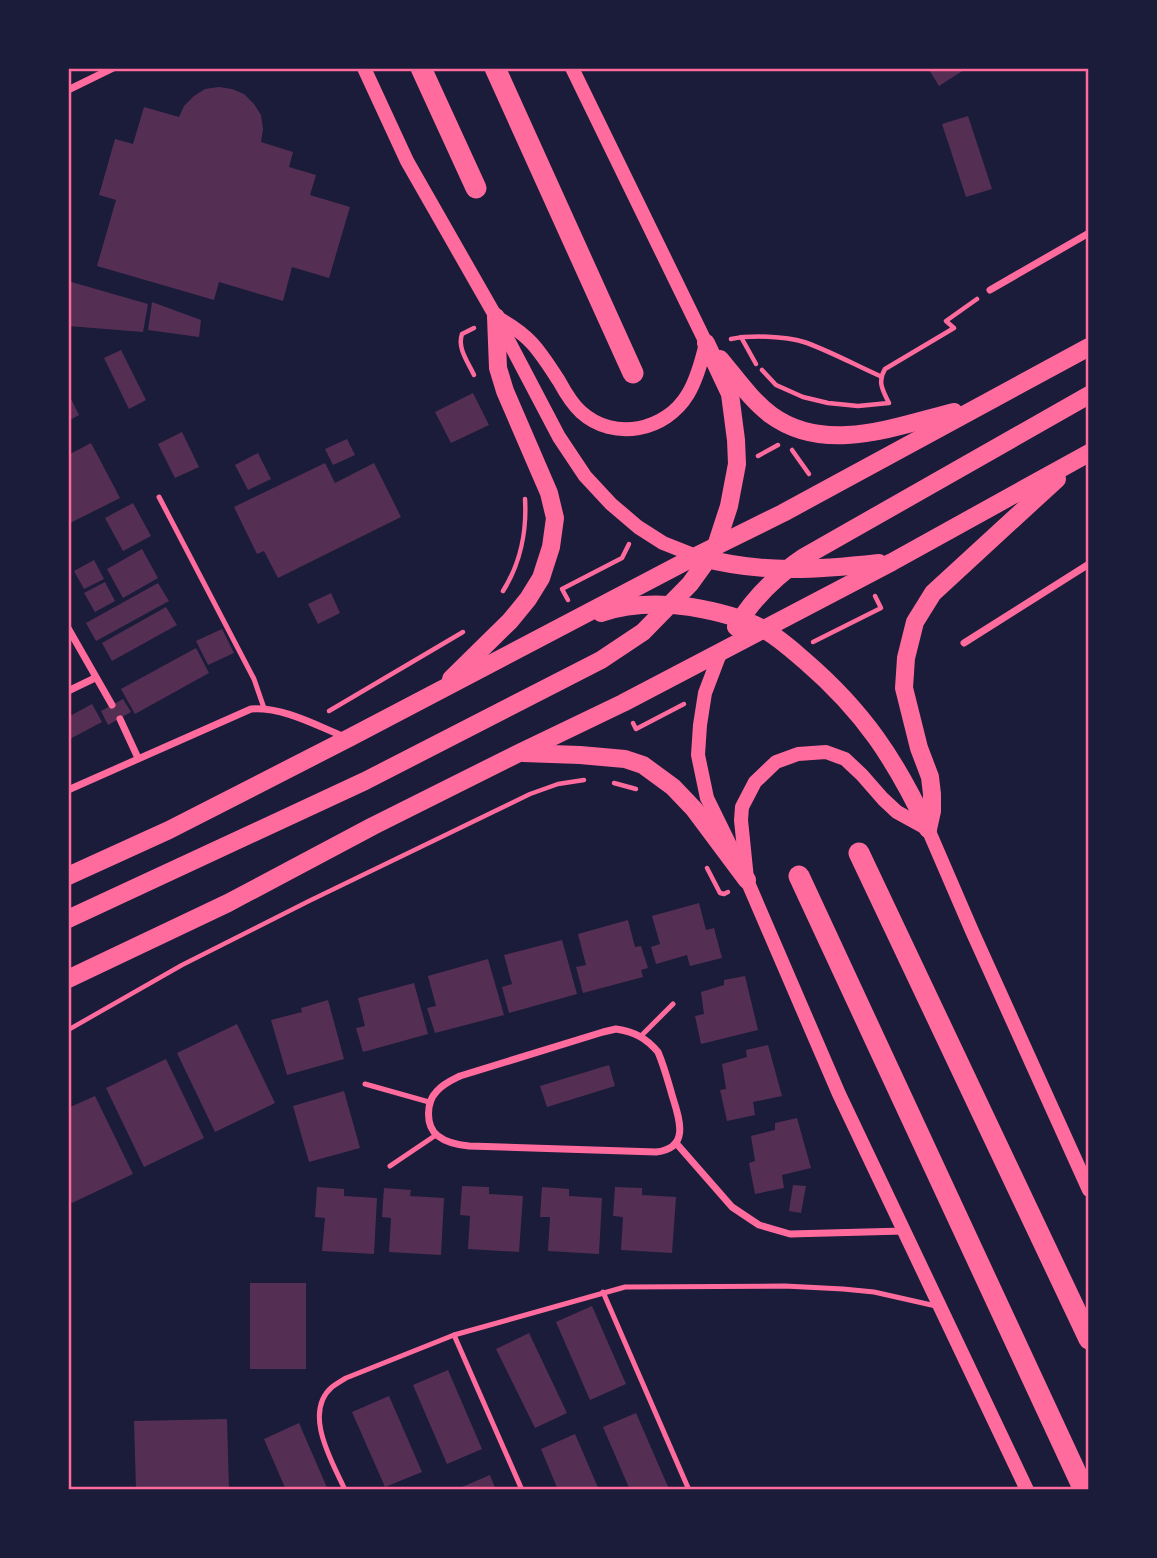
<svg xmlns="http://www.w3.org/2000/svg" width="1157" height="1558" font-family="Arial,sans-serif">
  <rect width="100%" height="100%" fill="#1b1b3a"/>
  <g fill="#542f53">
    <polygon points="928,68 967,68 939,86"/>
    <polygon points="219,87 232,89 244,94 254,104 261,115 263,129 261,142 293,152 289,167 316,175 310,195 350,207 329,278 292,267 283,301 219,282 214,300 97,266 116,200 99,195 115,139 133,144 144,107 179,117 184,106 194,96 205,89"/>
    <polygon points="968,116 992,189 966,197 942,124"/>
    <polygon points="68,281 148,304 143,332 68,326"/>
    <polygon points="152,302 201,320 199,337 148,330"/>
    <polygon points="121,350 146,400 129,409 104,358"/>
    <polygon points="68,393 79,415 68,421"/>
    <polygon points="473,393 489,425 451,443 435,412"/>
    <polygon points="182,432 199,467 175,478 158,444"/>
    <polygon points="347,439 355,455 333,465 325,449"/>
    <polygon points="91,443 120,498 68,524 68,455"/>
    <polygon points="258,453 271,479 248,490 235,465"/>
    <polygon points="325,463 335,483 374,463 401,517 278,578 264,551 257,554 234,507"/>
    <polygon points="133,503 151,536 123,551 105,518"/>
    <polygon points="142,549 158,578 123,598 107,569"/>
    <polygon points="94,560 104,579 84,589 74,571"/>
    <polygon points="105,582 115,601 95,612 84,593"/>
    <polygon points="158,583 169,601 96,641 86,623"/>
    <polygon points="331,593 340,613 318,624 308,604"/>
    <polygon points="166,607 177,625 112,661 102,643"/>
    <polygon points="222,629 234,653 208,665 196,641"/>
    <polygon points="196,648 209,673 135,714 121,689"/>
    <polygon points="123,699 131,712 108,725 101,711"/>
    <polygon points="92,704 102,722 68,740 68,717"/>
    <polygon points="699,903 706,930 714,928 722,958 690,966 687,955 656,964 651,947 660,944 652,916"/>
    <polygon points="628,920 635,947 641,946 648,968 641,970 643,977 583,993 576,967 586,965 578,934"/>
    <polygon points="562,940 577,994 509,1013 502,987 512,984 504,955"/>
    <polygon points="488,959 504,1015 435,1033 427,1008 436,1006 428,976"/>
    <polygon points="745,976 758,1030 701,1044 695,1016 704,1014 701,992 724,985 724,980"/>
    <polygon points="414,983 428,1034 363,1052 356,1028 365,1026 358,998"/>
    <polygon points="328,1000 344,1059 287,1075 271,1020 302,1012 301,1008"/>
    <polygon points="237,1024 275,1103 215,1132 177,1053"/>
    <polygon points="768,1045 782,1096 753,1102 755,1115 727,1121 720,1090 726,1089 722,1064 747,1057 746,1050"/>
    <polygon points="166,1059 204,1138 144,1167 106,1088"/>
    <polygon points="609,1065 615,1086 547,1107 540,1086"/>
    <polygon points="344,1091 360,1148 309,1162 293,1106"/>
    <polygon points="95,1096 133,1174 72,1203 68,1195 68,1108"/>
    <polygon points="797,1118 811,1168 782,1175 784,1188 755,1194 749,1163 755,1161 751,1136 775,1130 775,1123"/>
    <polygon points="793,1185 806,1186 801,1213 789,1211"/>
    <polygon points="462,1186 489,1187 489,1194 523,1196 519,1252 468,1249 470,1216 460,1215"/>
    <polygon points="317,1187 344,1189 344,1196 377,1198 374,1254 322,1251 325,1218 315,1217"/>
    <polygon points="542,1187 569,1189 569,1196 602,1198 599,1254 548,1251 550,1217 540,1217"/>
    <polygon points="615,1187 642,1188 642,1195 676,1197 672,1253 621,1250 623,1217 613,1216"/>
    <polygon points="384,1188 411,1190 410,1196 444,1198 441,1255 389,1252 391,1218 382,1217"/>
    <rect x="250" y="1283" width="56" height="86"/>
    <polygon points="592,1306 626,1384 590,1400 556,1322"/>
    <polygon points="529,1333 567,1413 535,1428 496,1349"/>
    <polygon points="448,1370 482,1449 447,1464 413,1385"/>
    <polygon points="389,1396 422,1472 385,1487 352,1412"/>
    <polygon points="636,1413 669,1489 667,1490 630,1490 603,1427"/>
    <polygon points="227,1419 229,1490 136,1490 134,1421"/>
    <polygon points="299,1423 328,1490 286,1490 264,1439"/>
    <polygon points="575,1434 599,1490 558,1490 541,1449"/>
    <polygon points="490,1475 496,1490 455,1490"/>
  </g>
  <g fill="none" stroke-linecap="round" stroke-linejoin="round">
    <g stroke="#ff6b9d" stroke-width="4.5">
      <path d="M474,328L462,334C457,348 468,362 474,375"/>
      <polyline points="741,337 756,364"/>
      <path d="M731,339C751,335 785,336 804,342C830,351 855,365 880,376"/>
      <path d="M762,370L776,385L803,397L828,403L858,406L889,403C883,391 877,382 885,369L954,328L946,321L977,299"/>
      <polyline points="792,450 809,474"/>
      <polyline points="758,456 778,445"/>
      <path d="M503,591C520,564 527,531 525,499"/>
      <polyline points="568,600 562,589 622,558 629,544"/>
      <polyline points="813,642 881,608 875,596"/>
      <polyline points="329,711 463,632"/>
      <polyline points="633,723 636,729 684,704"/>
      <polyline points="614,783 636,789"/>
      <polyline points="707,868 720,893 724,894 728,892"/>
      <polyline points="68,1030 182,965 309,901 530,794 558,784 584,780"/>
    </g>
    <g stroke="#ff6b9d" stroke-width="5">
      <polyline points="159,497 254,679 264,708"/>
      <polyline points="641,1036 673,1004"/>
      <polyline points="365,1084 429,1102"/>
      <polyline points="390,1166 436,1135"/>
      <polyline points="603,1292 689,1490"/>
      <polyline points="454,1335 522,1490"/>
      <path d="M345,1490C333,1463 302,1413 332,1387C336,1384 341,1381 346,1378L454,1335L625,1287L785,1286L843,1289L874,1292L936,1306"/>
    </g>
    <g stroke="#ff6b9d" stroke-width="7">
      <polyline points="68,90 113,68"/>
      <polyline points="990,290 1089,233"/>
      <polyline points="68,628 112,705"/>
      <polyline points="964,643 1089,564"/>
      <polyline points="68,691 95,678"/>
      <polyline points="120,719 138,758"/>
      <path d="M68,790L251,709C284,707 315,725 345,737"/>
      <path d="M616,1029C635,1032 646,1038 658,1052C664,1066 668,1081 672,1095C679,1118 691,1148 656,1152L469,1146C458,1145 447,1143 438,1136C425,1126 426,1102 437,1091C443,1084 452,1080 460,1076L603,1032Z"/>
      <polyline points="676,1143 732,1207 759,1225 790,1234 904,1231"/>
    </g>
    <g stroke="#ff6b9d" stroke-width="14">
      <polyline points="364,68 407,161 496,317 559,437 585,476 611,504 638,527 663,543 696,556"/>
      <path d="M496,317C530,335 539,350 559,381C565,392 572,404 581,412C614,442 666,431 688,394C697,379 702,360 706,343L572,68"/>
      <polyline points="721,651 705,693 700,725 698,755 707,798 734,853"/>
      <polyline points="743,871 839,1094 1027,1490"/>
      <polyline points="747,879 741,820 742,807 755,782 776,762 798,754 826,752 845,759 862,775 883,799 897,812 928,829 972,931 1089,1190"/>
    </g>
    <g stroke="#ff6b9d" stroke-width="18">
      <path d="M720,359C736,378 751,400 771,415C826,455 896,426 954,412"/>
      <path d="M699,557C762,574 816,570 879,563"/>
      <path d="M601,613C630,603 661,603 691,607C715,611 741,617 763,629C778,637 792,650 805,661C864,712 895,759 928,829"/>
      <path d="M736,627C753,598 776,576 804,557L1089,395"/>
      <polyline points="451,679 510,621 528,599 541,578 551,547 555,518 549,493 505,391 498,368 496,317"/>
      <polyline points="523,753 580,755 625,759 643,765 673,787 694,809 747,880"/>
      <polyline points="928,829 932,811 932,794 930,777 919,748 904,688 906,658 915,622 933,593 1057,479"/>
      <polyline points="68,876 169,830 349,738 696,556 783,513 1089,347"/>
      <polyline points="68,919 365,781 601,660 643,632 690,584 708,559 716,546 729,506 737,464 736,440 730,394 706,343"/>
      <polyline points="68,979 228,903 373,826 519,753 623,703 892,562 1089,453"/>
    </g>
    <g stroke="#ff6b9d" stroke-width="21">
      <polyline points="421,68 476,188"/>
      <polyline points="495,68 633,373"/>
      <polyline points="859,853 1089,1339"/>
      <polyline points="799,876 1084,1490"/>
    </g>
  </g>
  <rect width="1157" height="1558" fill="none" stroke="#1b1b3a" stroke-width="140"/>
  <rect x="70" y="70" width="1017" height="1418" fill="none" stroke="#ff6b9d" stroke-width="2.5"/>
</svg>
